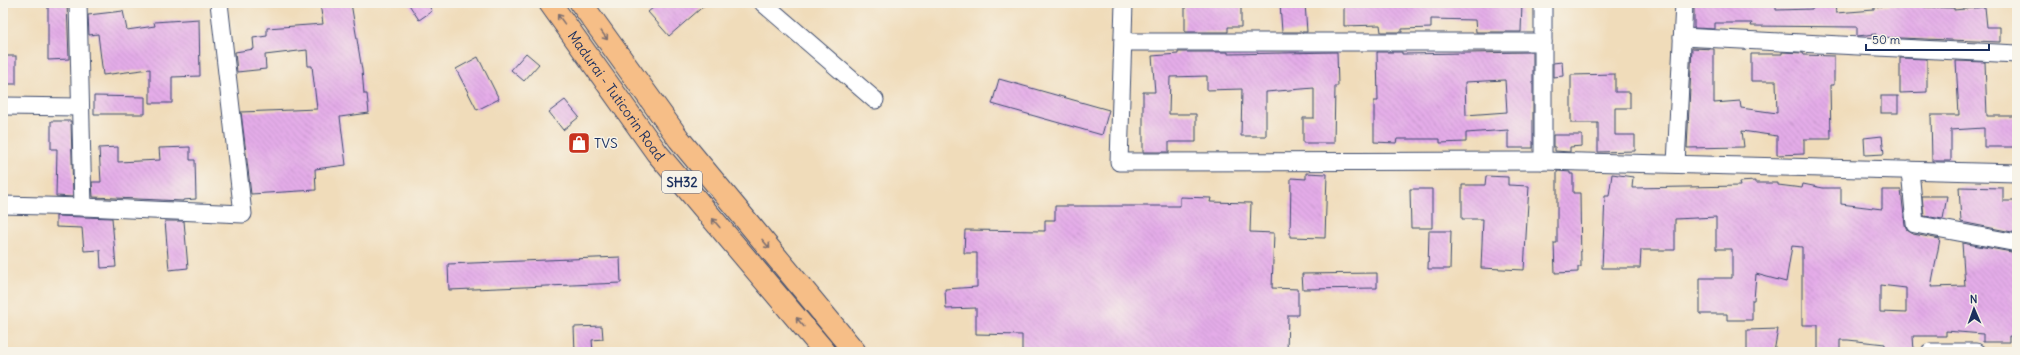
<svg xmlns="http://www.w3.org/2000/svg" width="2020" height="355" font-family="Delius,sans-serif">
  <defs>
    <pattern id="building-back-hatch" width="6" height="6" patternUnits="userSpaceOnUse"><rect width="6" height="6" fill="#e4ace8"/><path d="M-1 5l2 2M0 0l6 6M5-1l2 2" fill="none" stroke="#c394c9"/></pattern>
  </defs>
  <rect width="100%" height="100%" fill="#f7f3e8"/>
  <filter id="ink" filterUnits="userSpaceOnUse"><feTurbulence type="fractalNoise" baseFrequency=".025" numOctaves="2"/><feDisplacementMap in="SourceGraphic" scale="8" xChannelSelector="R" yChannelSelector="G"/><feConvolveMatrix kernelMatrix="1 2 1 2 8 2 1 2 1" color-interpolation-filters="sRGB"/></filter>
  <filter id="wash" filterUnits="userSpaceOnUse"><feTurbulence type="fractalNoise" baseFrequency=".012" numOctaves="4" result="noise"/><feDisplacementMap in="SourceGraphic" scale="16" xChannelSelector="R" yChannelSelector="G"/><feGaussianBlur stdDeviation="0.9" result="paint"/><feColorMatrix in="noise" values="0 0 0 0 0 0 0 0 0 0 0 0 0 0 0 0 0 1.4 0 .05"/><feComposite in="paint" operator="in"/></filter>
  <g filter="url(#wash)">
    <rect width="100%" height="100%" fill="#f0dcba"/>
    <g id="blocks">
      <g fill="url(#building-back-hatch)" fill-rule="evenodd">
        <polygon points="48,3 67,3 69,59 48,60"/>
        <polygon points="320,3 351,3 362,70 364,94 367,94 369,113 340,117 346,165 315,169 316,190 251,194 241,112 317,109 312,66 308,66 307,50 265,55 266,69 237,72 235,52 254,49 253,38 267,36 267,28 323,24"/>
        <polygon points="408,3 427,3 432,11 419,20"/>
        <polygon points="659,3 707,3 669,36 648,12"/>
        <polygon points="1185,3 1241,3 1241,27 1228,27 1228,32 1185,32"/>
        <polygon points="1280,3 1305,3 1307,32 1282,32"/>
        <polygon points="1344,3 1522,3 1521,32 1476,32 1475,20 1431,19 1431,28 1402,29 1402,32 1381,32 1380,25 1344,26"/>
        <polygon points="1694,3 1776,3 1776,10 1813,9 1813,3 1835,3 1836,13 1874,10 1874,7 1901,5 1901,3 1924,3 1924,7 1954,8 1954,10 1985,7 1987,27 2000,27 2000,42 1876,37 1876,34 1857,36 1857,27 1751,26 1752,23 1715,23 1715,29 1694,28"/>
        <polygon points="123,11 127,30 155,26 154,22 199,19 200,76 172,77 172,103 150,103 150,69 103,75 98,34 89,35 88,15"/>
        <polygon points="1692,48 1714,49 1714,103 1740,101 1741,108 1777,113 1776,81 1751,81 1751,54 1782,54 1782,52 1803,53 1804,55 1834,56 1834,85 1830,85 1831,139 1804,139 1804,154 1777,155 1777,136 1742,131 1744,147 1687,148"/>
        <polygon points="1178,52 1228,52 1228,54 1337,52 1338,86 1335,86 1334,143 1303,143 1303,118 1314,118 1314,88 1266,92 1266,136 1241,136 1242,89 1207,90 1207,76 1170,77 1169,114 1196,114 1196,142 1169,142 1169,152 1143,152 1143,92 1155,92 1152,56 1178,54"/>
        <path d="M1377,52H1402V54L1533,52V148H1508V130L1466,133V142L1440,143V139H1397L1396,143L1374,142V101H1378ZM1505,80L1507,112L1466,115L1465,82Z"/>
        <polygon points="526,53 539,64 524,81 511,70"/>
        <rect x="3" y="56" width="13" height="28"/>
        <polygon points="478,57 499,99 477,110 456,69"/>
        <polygon points="1900,58 1927,59 1927,92 1900,93"/>
        <polygon points="1956,61 1985,62 1987,116 2017,116 2017,147 1984,147 1984,128 1951,130 1951,161 1932,161 1931,115 1959,115"/>
        <polygon points="1562,62 1563,76 1553,77 1553,63"/>
        <polygon points="1615,74 1615,92 1630,92 1630,108 1615,108 1615,135 1635,135 1635,151 1598,152 1598,123 1571,123 1571,75"/>
        <polygon points="999,79 1109,110 1102,135 992,104"/>
        <polygon points="94,96 145,97 145,114 94,114"/>
        <rect x="1881" y="96" width="17" height="17"/>
        <polygon points="565,100 579,117 563,130 549,112"/>
        <polygon points="51,121 71,121 73,197 56,196 57,149 51,149"/>
        <polygon points="1553,135 1582,135 1582,146 1570,147 1570,152 1555,151 1555,147 1553,147"/>
        <polygon points="1882,136 1884,154 1865,155 1864,138"/>
        <polygon points="118,147 118,162 160,160 159,148 190,147 190,160 195,160 196,199 183,200 183,201 93,197 92,182 101,182 99,148"/>
        <polygon points="1557,171 1570,172 1570,174 1573,174 1573,193 1580,193 1581,267 1578,267 1578,272 1555,273 1554,243 1557,243"/>
        <polygon points="1306,173 1327,174 1325,238 1290,237 1291,178 1306,179"/>
        <path d="M1612,174L1633,177L1632,188L1740,186L1739,182L1755,181V183H1778V185L1802,188L1803,184L1823,188H1841V204L1882,209V190H1901L1905,225L1907,230L1913,234L1940,239L1931,287L1965,286L1962,243L2017,253V337L2009,336V342H1983V334L1946,331V336H1913L1914,351L1885,352V344L1848,340H1840V352H1818V325H1802V247L1792,246L1786,282L1756,274L1754,300H1752V320H1727V314H1700V278H1732V249H1716V217L1675,219V250H1641L1640,268H1602L1605,196H1609ZM1880,285L1906,288V313L1880,312Z"/>
        <polygon points="1486,176 1508,177 1508,185 1529,186 1524,270 1481,268 1483,219 1462,219 1462,185 1485,185"/>
        <polygon points="1959,187 2003,188 2003,201 2017,201 2017,233 1961,222"/>
        <polygon points="1410,189 1432,189 1432,228 1411,228"/>
        <polygon points="1922,196 1947,196 1943,219 1924,216"/>
        <polygon points="1180,197 1211,198 1210,202 1251,203 1250,232 1274,233 1272,288 1298,289 1298,315 1288,315 1287,352 1022,352 1022,335 976,334 976,308 946,309 945,289 977,287 977,253 964,253 965,230 1045,231 1045,220 1055,220 1055,206 1180,206"/>
        <polygon points="56,216 112,218 116,267 101,268 100,250 84,251 82,228 56,227"/>
        <polygon points="165,221 184,221 188,268 169,270"/>
        <polygon points="1429,231 1451,231 1450,269 1428,269"/>
        <polygon points="620,257 621,283 449,290 448,264"/>
        <polygon points="1377,273 1377,288 1303,289 1302,274"/>
        <polygon points="602,326 603,339 592,340 593,352 575,352 574,327"/>
        <polygon points="1778,329 1774,352 1747,352 1747,330"/>
      </g>
    </g>
  </g>
  <g filter="url(#ink)">
    <use href="#blocks" fill-opacity="0" stroke="#3b496c" stroke-width="1"/>
    <g fill="none" stroke-linecap="round" stroke-linejoin="round">
      <g stroke="#3b496c" stroke-width="19">
        <g id="minor">
          <polyline points="78,3 83,207"/>
          <polyline points="763,3 875,100"/>
          <polyline points="1124,3 1119,162 1543,161 2017,173"/>
          <polyline points="1682,37 2017,54"/>
          <polyline points="1123,42 1543,42"/>
          <polyline points="3,106 80,107"/>
          <polyline points="1543,161 1543,3"/>
          <polyline points="1676,164 1684,3"/>
          <polyline points="1910,170 1915,224 2017,243"/>
          <polyline points="3,205 83,207 243,214 219,3"/>
          <polyline points="1930,352 1976,352"/>
        </g>
      </g>
      <g stroke="#3b496c" stroke-width="24">
        <g id="primary">
          <path id="s1" d="M550,3L657,153L825,352"/>
          <polyline points="581,3 679,139 855,352"/>
        </g>
      </g>
      <use href="#minor" stroke="#fff" stroke-width="17"/>
      <use href="#primary" stroke="#f6be87" stroke-width="22"/>
    </g>
    <defs><path id="oneway-shaft" d="M-6 0H5M1.5-3L5.5 0L1.5 3" fill="none" stroke-width="1.6" stroke-linecap="round" stroke-linejoin="round"/></defs>
    <g stroke="#7e6f70">
      <use href="#oneway-shaft" transform="translate(561 19) rotate(-126)"/>
      <use href="#oneway-shaft" transform="translate(604 35) rotate(54)"/>
      <use href="#oneway-shaft" transform="translate(716 223) rotate(-130)"/>
      <use href="#oneway-shaft" transform="translate(766 244) rotate(50)"/>
      <use href="#oneway-shaft" transform="translate(800 322) rotate(-130)"/>
    </g>
  </g>
  <defs>
    <g id="shop-square" transform="scale(1.15)"><rect x="-9" y="-9" width="18" height="18" rx="4" fill="#c8321e" stroke="#f7f3e8"/><path d="M-5-2.5h2.3a2.7 3.5 0 0 1 5.4 0H5L5.5 6h-11ZM-1.5-2.5h3a1.5 2.3 0 0 0-3 0Z" fill="#fff"/></g>
  </defs>
  <g fill-rule="evenodd">
    <use href="#shop-square" x="579" y="143"/>
  </g>
  <g text-anchor="middle" stroke-width="3" stroke-linejoin="round" paint-order="stroke">
    <rect fill="#f7f3e8" stroke="#5d6a87" stroke-width="1" x="662" y="171" width="40" height="22" rx="3"/>
    <g font-size="13" font-weight="bold" fill="#1b2f5e">
      <text x="682" y="187">SH32</text>
    </g>
    <g font-size="14" fill="#1b2f5e" stroke="#f7f3e8">
      <text dy="5" stroke="none"><textPath href="#s1" startOffset="114">Madurai - Tuticorin Road</textPath></text>
    </g>
    <g font-size="14" fill="#1b2f5e" stroke="#f7f3e8" text-anchor="start">
      <text x="594" y="148">TVS</text>
    </g>
  </g>
  <rect width="2020" height="355" fill="none" stroke="#f7f3e8" stroke-width="16"/>
  <g transform="translate(1974 309) rotate(358)" stroke="#f7f3e8" stroke-width="3" paint-order="stroke">
  <path d="M0-3L7 15L0 10L-7 15Z" fill="#1b2f5e"/>
  <text y="-6" font-size="11" font-weight="bold" text-anchor="middle" fill="#1b2f5e">N</text>
  </g>
  <path d="M1866 44v6h123v-6" fill="none" stroke="#1b2f5e" stroke-width="2"/>
  <text x="1872" y="44" font-size="12" fill="#1b2f5e" stroke="#f7f3e8" stroke-width="3" paint-order="stroke">50 m</text>
</svg>
